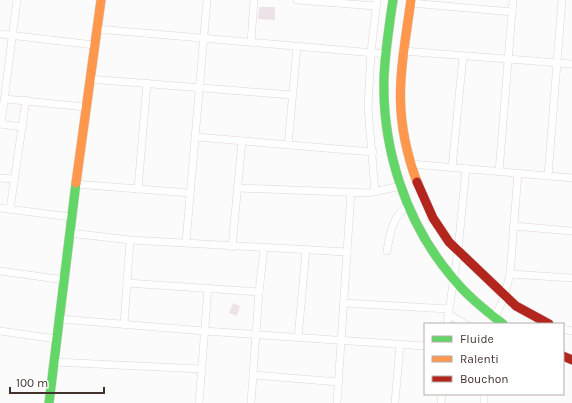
<svg xmlns="http://www.w3.org/2000/svg" width="572" height="403" font-family="Karla,sans-serif">
  <rect width="100%" height="100%" fill="#fbfbfb"/>
  <g fill="#ece2e7">
    <polygon points="259,7 275,7 275,20 258,19"/>
    <polygon points="233,303 240,306 237,316 229,313"/>
  </g>
  <g fill="none" stroke-linecap="round" stroke-linejoin="round">
    <g stroke="#ded6d4" stroke-width="8">
      <g id="street">
        <polyline points="297,0 376,6"/>
        <polyline points="411,3 512,12"/>
        <polyline points="97,29 386,54"/>
        <polyline points="0,34 94,45"/>
        <polyline points="251,42 254,0"/>
        <polyline points="403,51 572,64"/>
        <polyline points="89,79 292,95"/>
        <polyline points="5,99 85,107"/>
        <polyline points="0,124 22,127"/>
        <polyline points="1,124 17,0"/>
        <polyline points="196,137 373,152"/>
        <polyline points="288,145 297,47"/>
        <polyline points="411,164 572,178"/>
        <polyline points="452,168 463,56"/>
        <polyline points="499,172 513,0"/>
        <polyline points="548,176 562,0"/>
        <polyline points="0,178 14,179"/>
        <polyline points="75,184 190,193"/>
        <polyline points="238,188 368,193 401,186"/>
        <polyline points="138,189 147,83"/>
        <polyline points="375,192 368,108 371,52 377,0"/>
        <polyline points="0,208 71,217"/>
        <polyline points="10,209 26,100"/>
        <polyline points="513,226 572,231"/>
        <polyline points="70,233 130,240 347,252"/>
        <polyline points="186,242 207,0"/>
        <polyline points="232,247 242,141"/>
        <path d="M387,251C390,233 392,218 407,206"/>
        <polyline points="0,271 64,280"/>
        <polyline points="510,274 572,278"/>
        <polyline points="127,283 259,292"/>
        <polyline points="344,303 449,309"/>
        <polyline points="448,314 465,324"/>
        <polyline points="494,318 504,298 510,274 518,173"/>
        <polyline points="60,319 204,331 425,346"/>
        <polyline points="124,324 130,240"/>
        <polyline points="447,324 458,250 466,169"/>
        <polyline points="563,329 572,331"/>
        <polyline points="0,331 56,339"/>
        <polyline points="298,338 306,250"/>
        <polyline points="54,362 201,369"/>
        <polyline points="253,375 338,382"/>
        <polyline points="199,403 208,288"/>
        <polyline points="251,403 259,292 264,248"/>
        <polyline points="337,403 351,192"/>
        <polyline points="395,403 400,344"/>
        <polyline points="441,403 442,394"/>
        <polyline points="484,403 484,394"/>
      </g>
    </g>
    <g stroke="#ded6d4" stroke-width="10">
      <g id="fast">
        <path d="M393,0C389,26 385,52 384,78C382,149 406,223 452,277C466,295 485,310 503,324"/>
        <polyline points="49,403 76,183"/>
      </g>
    </g>
    <g stroke="#ded6d4" stroke-width="10">
      <g id="slow">
        <path d="M411,0C401,71 391,112 417,182"/>
        <polyline points="76,183 101,0"/>
      </g>
    </g>
    <g stroke="#ded6d4" stroke-width="10">
      <g id="jam">
        <polyline points="417,182 433,218 449,242 516,306 549,324"/>
        <polyline points="563,356 572,360"/>
      </g>
    </g>
    <use href="#street" stroke="#fefefe" stroke-width="7"/>
    <use href="#fast" stroke="#63d668" stroke-width="9"/>
    <use href="#slow" stroke="#ff974d" stroke-width="9"/>
    <use href="#jam" stroke="#b3261e" stroke-width="9"/>
  </g>
  <rect x="424" y="323" width="140" height="72" fill="#ffffff" stroke="#b3adab"/>
  <rect x="432" y="336" width="20" height="6" fill="#63d668" stroke="#b3adab"/>
  <text x="460" y="343" font-size="12" fill="#41322c">Fluide</text>
  <rect x="432" y="356" width="20" height="6" fill="#ff974d" stroke="#b3adab"/>
  <text x="460" y="363" font-size="12" fill="#41322c">Ralenti</text>
  <rect x="432" y="376" width="20" height="6" fill="#b3261e" stroke="#b3adab"/>
  <text x="460" y="383" font-size="12" fill="#41322c">Bouchon</text>
  <path d="M10 387v6h94v-6" fill="none" stroke="#41322c" stroke-width="2"/>
  <text x="16" y="387" font-size="12" fill="#41322c" stroke="#ffffff" stroke-width="3" paint-order="stroke">100 m</text>
</svg>
